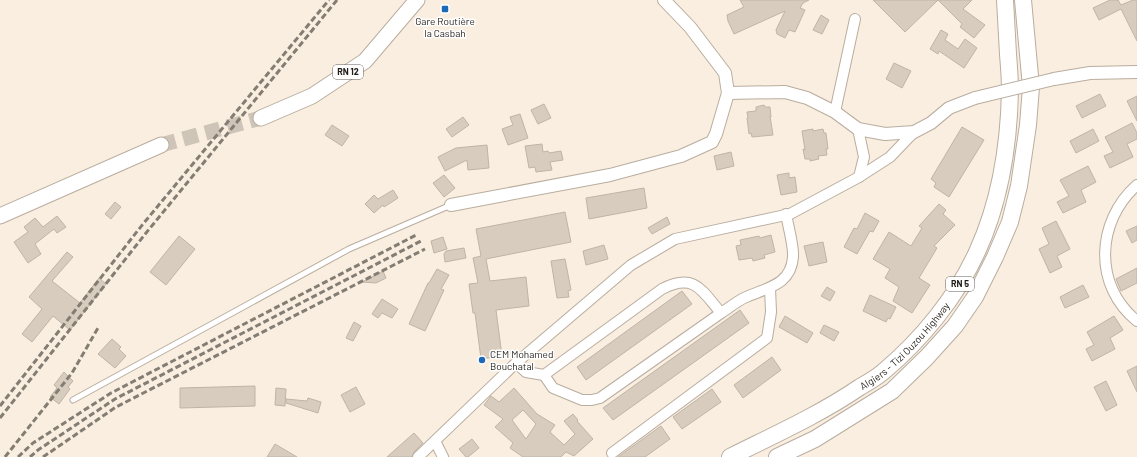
<svg xmlns="http://www.w3.org/2000/svg" width="1137" height="457" font-family="Barlow,sans-serif">
  <rect width="100%" height="100%" fill="#f9eedf"/>
  <g fill="#d8ccbe" stroke="#bfb4a6" fill-rule="evenodd">
    <polygon points="740,0 809,0 803,3 800,8 805,10 795,32 789,30 785,38 777,34 776,30 785,11 734,34 728,21 727,15 744,7"/>
    <polygon points="873,0 972,0 963,9 985,25 974,38 960,27 962,24 938,0 905,32"/>
    <polygon points="1110,0 1118,0 1121,5 1133,0 1137,0 1137,41 1121,9 1099,20 1093,8"/>
    <polygon points="821,15 829,20 822,34 813,30"/>
    <polygon points="941,30 948,34 945,40 958,49 965,39 977,48 964,68 939,51 938,54 930,49"/>
    <polygon points="894,63 911,71 902,88 886,79"/>
    <polygon points="1100,94 1106,106 1082,118 1076,106"/>
    <polygon points="1137,96 1137,121 1127,101"/>
    <polygon points="544,104 551,118 538,124 531,110"/>
    <polygon points="764,105 765,107 770,107 771,117 770,116 773,135 752,137 751,133 749,134 747,118 748,118 747,112 756,111 756,107"/>
    <polygon points="520,114 528,138 508,145 502,129 513,125 510,117"/>
    <polygon points="463,117 469,125 452,137 446,129"/>
    <polygon points="1132,123 1137,133 1137,139 1127,144 1133,157 1110,168 1104,156 1113,152 1105,137"/>
    <polygon points="332,125 349,136 342,146 325,135"/>
    <polygon points="962,127 984,140 949,197 934,187 936,183 931,179"/>
    <polygon points="813,129 813,131 823,129 824,133 826,133 828,149 826,149 827,155 818,156 819,159 810,161 810,159 805,159 803,149 805,150 802,131"/>
    <polygon points="1093,129 1099,141 1076,153 1070,141"/>
    <polygon points="542,144 543,152 548,151 549,153 561,151 563,160 550,162 552,170 536,172 535,167 529,168 525,146"/>
    <polygon points="487,145 489,168 468,170 467,160 445,171 438,157 456,148"/>
    <polygon points="731,152 734,166 717,170 714,156"/>
    <polygon points="1088,166 1096,182 1081,190 1086,202 1063,213 1057,202 1069,196 1060,180"/>
    <polygon points="789,173 789,178 795,177 797,192 781,195 777,175"/>
    <polygon points="444,175 455,188 444,197 433,183"/>
    <polygon points="644,188 647,208 589,219 586,198"/>
    <polygon points="393,190 398,198 384,207 383,205 374,213 365,204 374,195 378,199"/>
    <polygon points="115,202 121,207 111,219 105,214"/>
    <polygon points="939,204 946,210 943,214 955,225 934,246 937,248 919,278 930,285 912,313 893,301 899,287 885,278 890,269 873,259 889,232 911,246 922,228 919,226"/>
    <polygon points="565,212 571,242 486,259 490,281 526,277 529,306 496,310 502,356 481,359 475,313 473,313 469,284 478,283 473,258 481,256 476,229"/>
    <polygon points="865,213 879,221 873,232 870,231 857,254 844,247 854,228 857,229"/>
    <polygon points="57,216 66,227 57,233 54,229 35,244 41,254 28,263 14,242 28,232 24,227 35,218 43,227"/>
    <polygon points="667,217 670,224 652,234 648,228"/>
    <polygon points="1056,221 1070,249 1057,256 1062,267 1050,273 1039,249 1049,244 1042,228"/>
    <polygon points="1137,226 1137,240 1132,243 1126,231"/>
    <polygon points="771,235 775,252 764,255 765,258 753,261 752,258 739,260 736,246 741,245 740,240 759,236 760,238"/>
    <polygon points="179,236 195,249 166,285 150,272"/>
    <polygon points="443,237 447,249 434,253 431,241"/>
    <polygon points="823,242 827,262 809,266 804,246"/>
    <polygon points="604,245 608,259 586,265 583,251"/>
    <polygon points="464,248 466,258 445,262 444,254 446,251"/>
    <polygon points="67,252 73,257 52,281 80,303 99,278 106,284 70,330 53,316 32,342 22,334 42,309 29,297"/>
    <polygon points="565,259 571,290 568,291 569,297 557,298 551,261"/>
    <polygon points="1137,268 1137,283 1121,291 1116,279"/>
    <polygon points="437,269 449,275 441,289 444,290 425,331 409,324 428,283 429,283"/>
    <polygon points="383,271 386,278 376,283 362,282"/>
    <polygon points="1083,285 1089,297 1065,308 1060,297"/>
    <polygon points="827,287 835,292 830,301 821,296"/>
    <polygon points="682,291 692,304 586,380 577,367"/>
    <polygon points="870,295 896,307 890,319 888,318 886,322 863,311"/>
    <polygon points="382,299 398,309 392,318 382,313 378,318 372,314"/>
    <polygon points="740,310 749,323 613,420 603,408"/>
    <polygon points="785,316 813,333 807,343 779,327"/>
    <polygon points="1114,316 1123,330 1110,338 1115,349 1092,361 1086,349 1094,345 1087,332"/>
    <polygon points="354,322 361,326 353,341 346,338"/>
    <polygon points="824,325 839,332 834,341 820,333"/>
    <polygon points="112,339 121,347 119,349 126,356 115,368 98,354"/>
    <polygon points="772,357 781,370 743,398 734,385"/>
    <polygon points="1137,366 1137,392 1127,371"/>
    <polygon points="64,372 73,381 68,387 70,389 59,404 50,397 57,388 54,385"/>
    <polygon points="1106,381 1117,405 1106,411 1094,387"/>
    <polygon points="255,386 255,406 180,408 180,388"/>
    <polygon points="356,387 365,404 350,412 341,395"/>
    <polygon points="276,388 286,389 285,406 275,405"/>
    <path d="M514,388L537,414L555,425L550,432L564,445L575,434L564,421L573,414L578,420L577,421L593,439L574,456L566,452L561,457H523L510,448L513,443L495,427L503,419L484,405L491,396L499,402ZM523,410L536,424L526,439L512,420Z"/>
    <polygon points="712,389 721,402 682,429 673,417"/>
    <polygon points="308,398 321,402 318,413 286,403 286,399 307,401"/>
    <polygon points="661,426 670,439 645,457 618,457"/>
    <polygon points="414,433 423,443 414,452 412,457 387,457"/>
    <polygon points="472,439 479,448 468,457 466,457 459,449"/>
    <polygon points="275,444 297,457 267,457"/>
  </g>
  <g fill="none" stroke-linecap="round" stroke-linejoin="round">
    <polyline stroke="#cec4b7" stroke-width="15" stroke-dasharray="15 8" stroke-linecap="butt" points="161,145 261,118"/>
    <g stroke="#b9ad9f" stroke-width="7">
      <polyline id="service" points="73,400 349,249 451,205"/>
    </g>
    <g stroke="#b9ad9f" stroke-width="12">
      <g id="minor">
        <polyline points="835,112 855,19"/>
        <polyline points="858,129 864,157 859,177"/>
        <path d="M1137,185C1096,221 1093,286 1137,321"/>
        <path d="M516,363L526,372L544,375L662,289C695,272 702,291 721,313C729,308 736,302 744,298C765,288 791,286 793,257C794,246 788,226 786,214"/>
        <polyline points="544,375 553,388 582,400 592,400 600,398 721,313"/>
        <polyline points="435,441 443,457"/>
        <polyline points="612,453 767,338 771,312 770,288"/>
        <polyline points="418,457 516,363 631,265 675,239 790,214 859,177 890,157 914,132"/>
      </g>
    </g>
    <g stroke="#b9ad9f" stroke-width="14">
      <g id="tertiary">
        <polyline points="1054,79 1090,73 1137,72"/>
        <polyline points="728,93 785,92 807,98 835,112 858,129 885,134 914,132 931,123 949,108 975,98"/>
        <polyline points="451,205 610,175 681,156 712,142 716,134 728,93 725,73 690,27 664,0"/>
      </g>
    </g>
    <g stroke="#b9ad9f" stroke-width="17">
      <g id="primary">
        <polyline points="261,118 312,96 365,61 417,0"/>
        <polyline points="0,216 161,145"/>
      </g>
    </g>
    <g stroke="#b9ad9f" stroke-width="18">
      <g id="trunk">
        <path id="s1" d="M730,457C774,435 819,415 860,387C867,383 876,378 883,372C921,340 956,298 977,252C1000,202 1009,145 1010,90C1010,78 1009,66 1008,54C1007,36 1006,18 1005,0"/>
        <polyline points="777,457 815,439 892,391 927,357 955,326 975,297 995,257 1010,222 1019,186 1028,125 1031,87 1023,0"/>
      </g>
    </g>
    <use href="#service" stroke="#fff" stroke-width="5"/>
    <use href="#minor" stroke="#fff" stroke-width="10"/>
    <use href="#tertiary" stroke="#fff" stroke-width="12"/>
    <use href="#primary" stroke="#fff" stroke-width="15"/>
    <use href="#trunk" stroke="#fff" stroke-width="16"/>
    <g stroke="#847d73" stroke-width="3" stroke-dasharray="6 3" stroke-linecap="butt">
      <polyline points="0,406 143,224 329,0"/>
      <polyline points="0,418 146,233 337,0"/>
      <polyline points="5,457 72,373 98,328"/>
      <polyline points="18,457 33,443 111,393 418,234"/>
      <polyline points="30,457 38,450 115,399 423,240"/>
      <polyline points="43,457 116,407 425,249"/>
    </g>
    <g stroke="#b9ad9f" stroke-width="14" stroke-linecap="butt">
      <polyline id="tertiary-bridge" points="975,98 1054,79"/>
    </g>
    <use href="#tertiary-bridge" stroke="#fff" stroke-width="12"/>
  </g>
  <g fill="#1d69b8" stroke="#fff" stroke-width="1.5">
    <rect x="441" y="5" width="8" height="8" rx="2"/>
    <circle cx="482" cy="360" r="4"/>
  </g>
  <g text-anchor="middle" stroke-width="3" stroke-linejoin="round" paint-order="stroke">
    <g fill="#fff" stroke="#64615d" stroke-width="1">
      <rect x="333" y="65" width="30" height="14" rx="3"/>
      <rect x="946" y="277" width="28" height="14" rx="3"/>
    </g>
    <g font-size="9" font-weight="bold" fill="#211d18">
      <text x="348" y="75">RN 12</text>
      <text x="960" y="287">RN 5</text>
    </g>
    <g font-size="10" fill="#211d18" stroke="#fff">
      <text x="445" y="25">Gare Routière<tspan x="445" dy="12">la Casbah</tspan></text>
      <text x="490" y="358" text-anchor="start">CEM Mohamed<tspan x="490" dy="12">Bouchatal</tspan></text>
    </g>
    <g font-size="10" fill="#211d18" stroke="#fff">
      <text dy="4" stroke="none"><textPath href="#s1" startOffset="209">Algiers - Tizi Ouzou Highway</textPath></text>
    </g>
  </g>
</svg>
